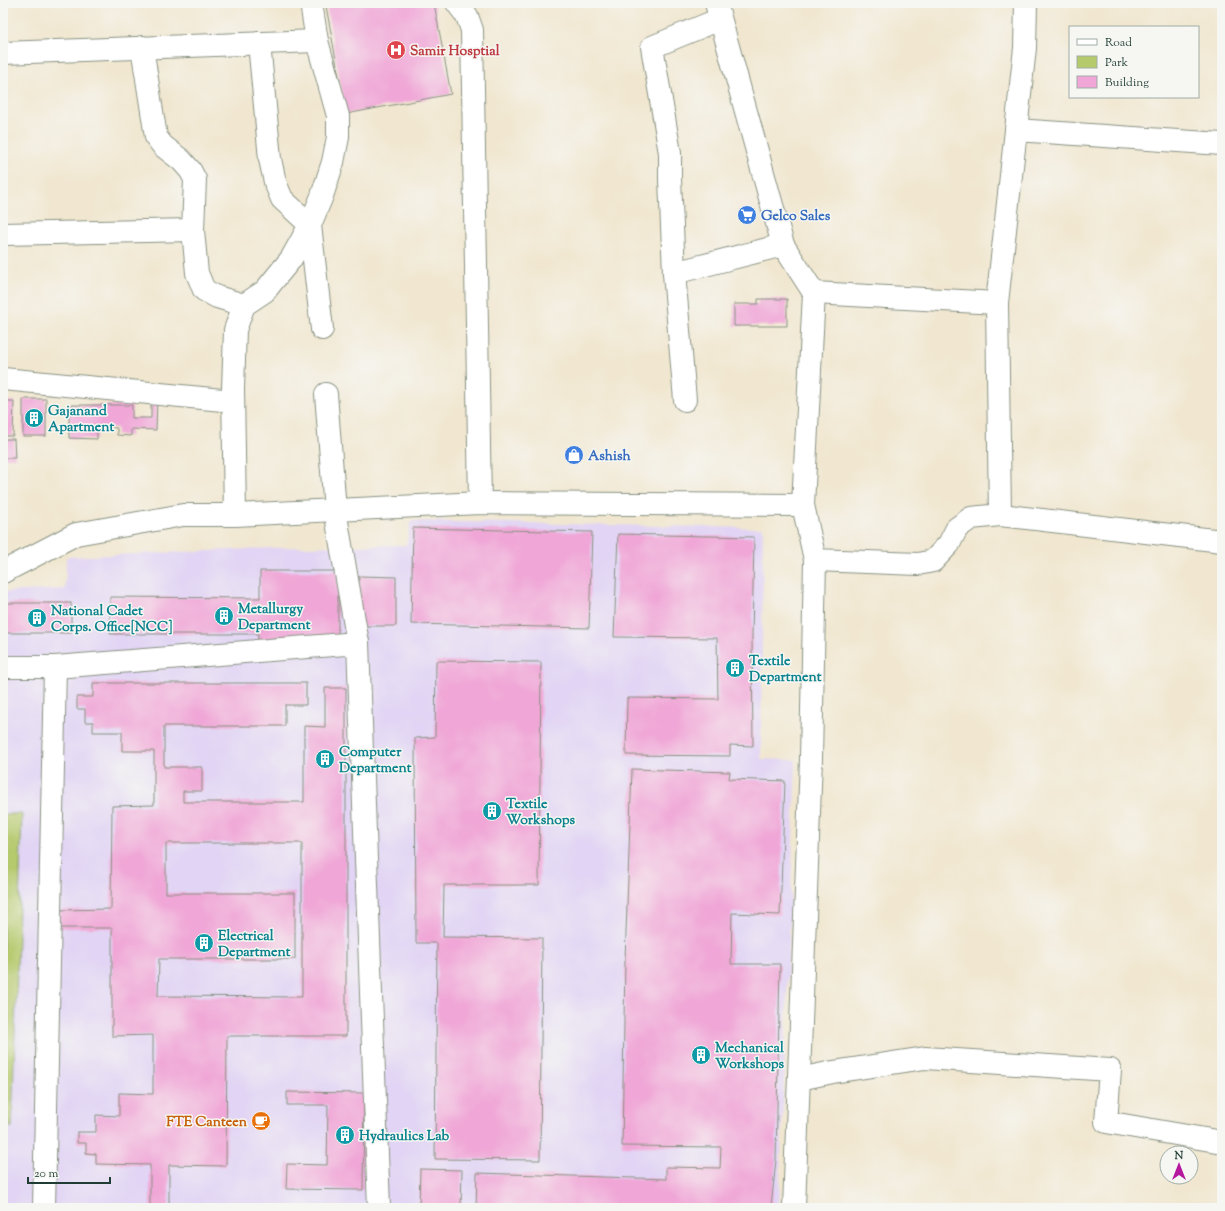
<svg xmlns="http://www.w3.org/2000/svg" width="1225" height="1211" font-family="'Sorts Mill Goudy',serif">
  <rect width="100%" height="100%" fill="#f6f6f2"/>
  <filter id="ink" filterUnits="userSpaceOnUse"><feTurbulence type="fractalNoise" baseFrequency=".025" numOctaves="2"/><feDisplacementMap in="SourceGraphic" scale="8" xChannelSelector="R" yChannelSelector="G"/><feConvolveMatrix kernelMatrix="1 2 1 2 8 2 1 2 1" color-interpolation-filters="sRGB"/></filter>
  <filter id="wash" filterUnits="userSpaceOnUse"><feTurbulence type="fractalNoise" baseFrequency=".012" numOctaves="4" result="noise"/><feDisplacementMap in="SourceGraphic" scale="16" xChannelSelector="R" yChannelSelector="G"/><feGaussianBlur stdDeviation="0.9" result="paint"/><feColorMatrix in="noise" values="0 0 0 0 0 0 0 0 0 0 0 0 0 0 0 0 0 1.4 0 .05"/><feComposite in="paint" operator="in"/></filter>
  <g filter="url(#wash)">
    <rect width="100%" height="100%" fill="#f1e7d0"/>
    <polygon fill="#e1d4f4" points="411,521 763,528 761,759 796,760 779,1208 3,1208 3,592 65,589 66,557 296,547 406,545"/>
    <polygon fill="#b5c96d" stroke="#6a8350" points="3,814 22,814 12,1127 3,1127"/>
    <g id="blocks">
      <g fill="#f0a7d7" fill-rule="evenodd">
        <polygon points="342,3 434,3 451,94 346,114 326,6"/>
        <polygon points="758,299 787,299 787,326 734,326 734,304 758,304"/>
        <rect x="23" y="399" width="23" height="37"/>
        <polygon points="157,399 156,430 131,429 131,436 117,435 117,428 97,427 97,439 69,438 69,405 132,405 132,418 151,418 151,403"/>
        <polygon points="3,401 14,401 13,436 3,436"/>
        <polygon points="3,439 14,439 15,458 3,458"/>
        <polygon points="413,528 592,532 589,628 411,624"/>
        <polygon points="618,534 754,537 752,638 753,746 730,745 730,756 626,755 627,698 718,699 717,638 614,637"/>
        <polygon points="260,571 338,571 338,638 273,638 273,643 258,643 258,634 110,634 110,597 260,598"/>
        <polygon points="359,576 396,577 396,626 359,626"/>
        <rect x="3" y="603" width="68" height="30"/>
        <polygon points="436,661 541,662 539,885 444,885 443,937 542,938 540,1160 435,1159 437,943 416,943 415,738 435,737"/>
        <path d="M93,683H306V705H285V726H164V767H202V791H183V802H304V726L325,727V688H346V1036H227L226,1166L169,1165V1208H150V1165L96,1164V1154L86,1153V1143H77V1132H96V1115L119,1116V1093L153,1094V1035L112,1036V928H60V910L111,909L112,806L154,805V751H122V732H93V722H85V709H77V697H93ZM166,843H302V997L158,996L159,959H295V893H166Z"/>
        <polygon points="632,769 730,772 729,779 785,781 780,915 732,913 731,964 780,964 776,1160 771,1208 476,1208 477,1173 666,1179 666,1167 720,1168 721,1147 622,1146 625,960"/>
        <polygon points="287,1092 364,1093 363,1190 286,1189 287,1164 327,1165 328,1105 287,1105"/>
        <polygon points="420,1169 462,1170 461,1208 419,1208"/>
        <rect x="180" y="1206" width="80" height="2"/>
      </g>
    </g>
  </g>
  <g filter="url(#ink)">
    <use href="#blocks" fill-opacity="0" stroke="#889282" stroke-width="1"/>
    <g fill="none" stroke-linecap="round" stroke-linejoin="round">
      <g stroke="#889282" stroke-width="24">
        <g id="minor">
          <polyline points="311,3 317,41 338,116 338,137 333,162 322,196 310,225 322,329"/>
          <polyline points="457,3 467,16 472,30 480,503"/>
          <polyline points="142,47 156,137 163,146 181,160 190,170 195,179 193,230 197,273 204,290 217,297 244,305 265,291 277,276 291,259 310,225 282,199 275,182 270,159 259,43"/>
          <polyline points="3,53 317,41"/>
          <polyline points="1016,130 1222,144"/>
          <polyline points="3,234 193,230"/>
          <polyline points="674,273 670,179 670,153 652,47 720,19"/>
          <polyline points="814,293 997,303 1025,48 1026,3"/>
          <polyline points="3,379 233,401"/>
          <polyline points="326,394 335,510 358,643"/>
          <polyline points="685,400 674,273 783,245"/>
          <polyline points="803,505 815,560 918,564 933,561 949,544 957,528 971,518 1000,515 997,303"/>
          <polyline points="235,515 233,389 235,330 244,305"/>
          <polyline points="1000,515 1222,541"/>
          <polyline points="3,572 76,534 183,515 235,515 480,503 803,505 814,293 783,245 716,3"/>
          <polyline points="3,667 55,667 358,643 379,1208"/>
          <polyline points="799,1079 833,1072 925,1058 1110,1070 1106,1122 1222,1142"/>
          <polyline points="44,1208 55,667"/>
          <polyline points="794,1208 811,759 815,560"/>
        </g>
      </g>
      <use href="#minor" stroke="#fff" stroke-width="22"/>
    </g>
  </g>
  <defs>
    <g id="hospital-disc" transform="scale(1)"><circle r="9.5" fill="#e0444e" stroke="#f6f6f2"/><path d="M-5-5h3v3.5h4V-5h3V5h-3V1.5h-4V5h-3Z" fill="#fff"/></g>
    <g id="supermarket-disc" transform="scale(1)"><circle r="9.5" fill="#3f7fe0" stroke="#f6f6f2"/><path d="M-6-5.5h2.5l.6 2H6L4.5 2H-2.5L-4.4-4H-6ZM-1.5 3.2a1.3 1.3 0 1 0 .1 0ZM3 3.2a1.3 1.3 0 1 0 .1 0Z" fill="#fff"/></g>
    <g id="building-disc" transform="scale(1)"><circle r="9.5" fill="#0f9aa8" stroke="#f6f6f2"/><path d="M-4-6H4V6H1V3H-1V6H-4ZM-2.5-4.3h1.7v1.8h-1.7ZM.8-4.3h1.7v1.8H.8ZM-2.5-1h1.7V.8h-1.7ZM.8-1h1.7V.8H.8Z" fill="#fff"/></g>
    <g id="shop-disc" transform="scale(1)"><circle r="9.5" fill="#3f7fe0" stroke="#f6f6f2"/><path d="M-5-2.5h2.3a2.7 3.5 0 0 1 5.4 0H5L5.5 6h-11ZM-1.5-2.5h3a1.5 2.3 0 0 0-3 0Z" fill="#fff"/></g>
    <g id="cafe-disc" transform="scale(1)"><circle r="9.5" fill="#e8710a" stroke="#f6f6f2"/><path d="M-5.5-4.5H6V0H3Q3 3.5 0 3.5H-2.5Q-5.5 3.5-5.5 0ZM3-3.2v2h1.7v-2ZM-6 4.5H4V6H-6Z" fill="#fff"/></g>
  </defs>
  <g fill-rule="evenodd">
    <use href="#hospital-disc" x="396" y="50"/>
    <use href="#supermarket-disc" x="747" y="215"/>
    <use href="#building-disc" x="34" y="418"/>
    <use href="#shop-disc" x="574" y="455"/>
    <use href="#building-disc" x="224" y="616"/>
    <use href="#building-disc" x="37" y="618"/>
    <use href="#building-disc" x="735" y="668"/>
    <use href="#building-disc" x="325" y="759"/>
    <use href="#building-disc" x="492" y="811"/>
    <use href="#building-disc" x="204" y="943"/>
    <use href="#building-disc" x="701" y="1055"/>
    <use href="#cafe-disc" x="261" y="1121"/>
    <use href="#building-disc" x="345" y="1135"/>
  </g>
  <g text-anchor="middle" stroke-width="3" stroke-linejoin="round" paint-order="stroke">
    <g font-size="14" font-weight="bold" fill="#be3a42" stroke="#f6f6f2" text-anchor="start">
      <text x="410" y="55">Samir Hosptial</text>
    </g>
    <g font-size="14" font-weight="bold" fill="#366cbe" stroke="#f6f6f2" text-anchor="start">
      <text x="761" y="220">Gelco Sales</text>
      <text x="588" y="460">Ashish</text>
    </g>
    <g font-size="14" font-weight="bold" fill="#0d838f" stroke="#f6f6f2" text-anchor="start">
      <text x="48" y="415">Gajanand<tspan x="48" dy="16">Apartment</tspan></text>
      <text x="238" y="613">Metallurgy<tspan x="238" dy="16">Department</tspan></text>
      <text x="51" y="615">National Cadet<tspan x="51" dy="16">Corps. Office[NCC]</tspan></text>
      <text x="749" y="665">Textile<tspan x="749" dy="16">Department</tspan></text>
      <text x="339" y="756">Computer<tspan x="339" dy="16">Department</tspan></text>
      <text x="506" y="808">Textile<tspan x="506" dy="16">Workshops</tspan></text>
      <text x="218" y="940">Electrical<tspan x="218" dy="16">Department</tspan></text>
      <text x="715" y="1052">Mechanical<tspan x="715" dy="16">Workshops</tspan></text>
      <text x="359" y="1140">Hydraulics Lab</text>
    </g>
    <g font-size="14" font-weight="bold" fill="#c56008" stroke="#f6f6f2" text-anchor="end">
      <text x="247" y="1126">FTE Canteen</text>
    </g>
  </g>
  <rect width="1225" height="1211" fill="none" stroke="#f6f6f2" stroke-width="16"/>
  <rect x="1069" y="26" width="130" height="72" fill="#f6f6f2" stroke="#a0aca6"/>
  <rect x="1077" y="39" width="20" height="6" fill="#ffffff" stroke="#a0aca6"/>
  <text x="1105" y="46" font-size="12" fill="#1f3d34">Road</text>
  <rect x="1077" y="56" width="20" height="12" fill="#b5c96d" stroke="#a0aca6"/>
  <text x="1105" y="66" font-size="12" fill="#1f3d34">Park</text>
  <rect x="1077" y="76" width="20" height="12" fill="#f0a7d7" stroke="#a0aca6"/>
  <text x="1105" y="86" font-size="12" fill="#1f3d34">Building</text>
  <g transform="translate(1179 1165)"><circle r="19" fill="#f6f6f2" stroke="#a0aca6"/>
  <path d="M0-3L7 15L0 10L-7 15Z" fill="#b5179e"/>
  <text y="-6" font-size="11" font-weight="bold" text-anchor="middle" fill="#1f3d34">N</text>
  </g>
  <path d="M28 1177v6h82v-6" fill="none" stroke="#1f3d34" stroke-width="2"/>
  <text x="34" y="1177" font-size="12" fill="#1f3d34" stroke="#f6f6f2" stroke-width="3" paint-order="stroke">20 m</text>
</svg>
